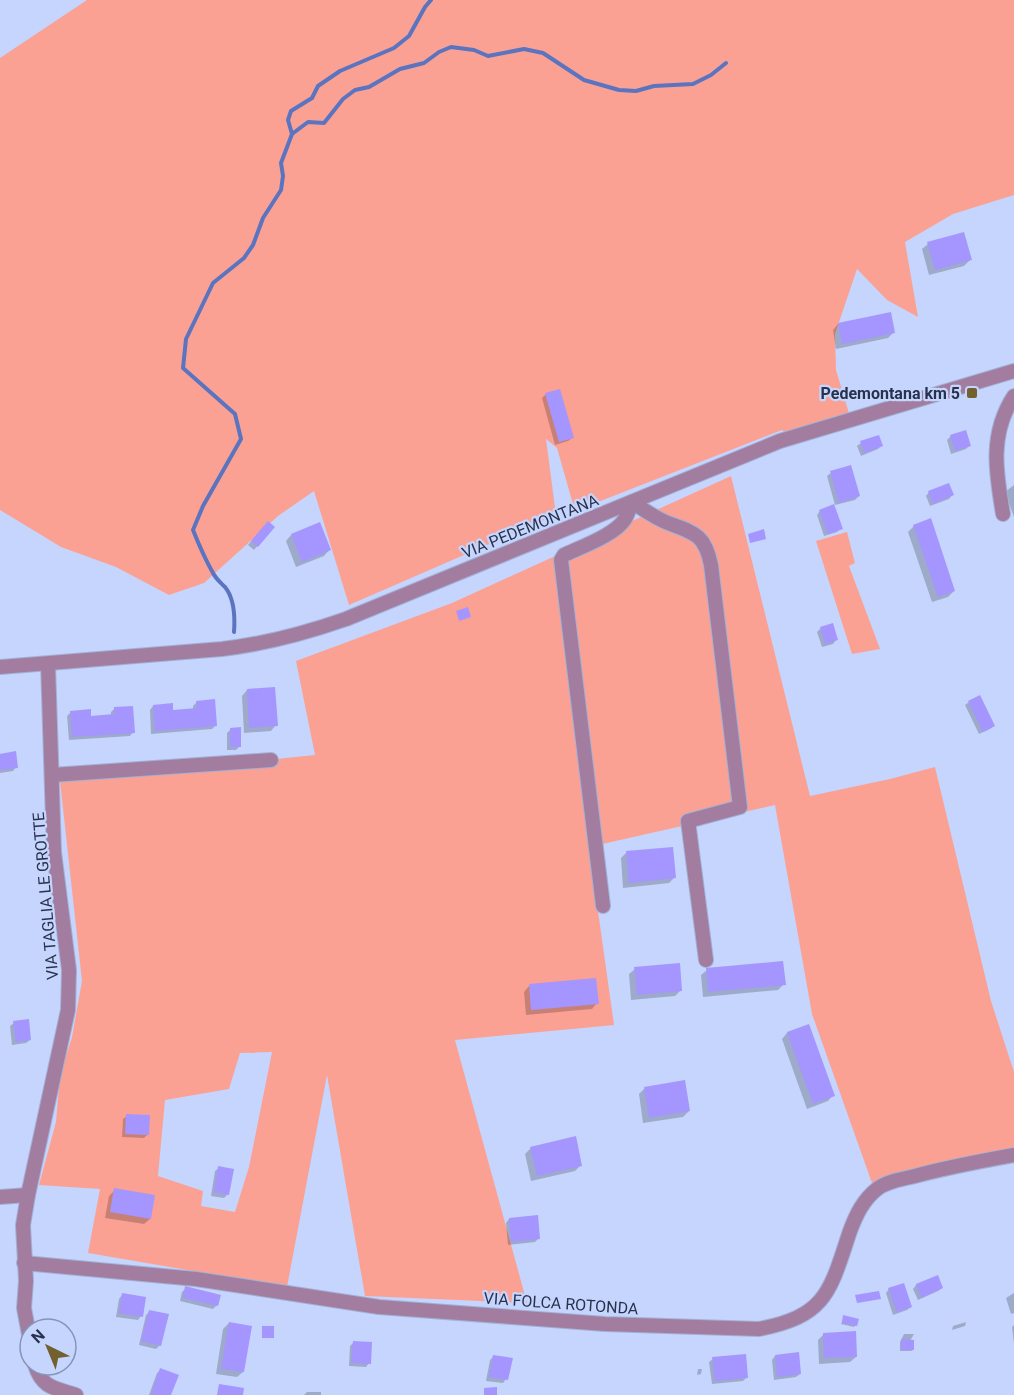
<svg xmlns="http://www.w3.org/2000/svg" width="1014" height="1395" font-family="Roboto,sans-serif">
  <rect width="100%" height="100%" fill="#c5d5fd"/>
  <g fill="#fba194" fill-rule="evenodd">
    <polygon points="87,0 1014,0 1014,195 953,214 905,242 918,317 887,300 857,269 835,334 836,370 851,420 791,438 782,430 575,511 557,448 546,439 556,515 349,605 314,491 278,516 204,583 169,595 116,567 61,547 0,510 0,58"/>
    <path d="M731,476L810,796L890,779L935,767L991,1001L1014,1072V1148L933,1165L872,1183L812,1014L775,805L589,847L614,1025L455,1040L527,1303L365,1296L327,1075L287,1287L88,1253L100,1189L39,1185L56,1122L60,1075L72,1037L82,981L60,781L315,755L296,661L452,603ZM272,1052L249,1167L235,1212L201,1206L203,1191L158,1176L165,1100L229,1089L240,1053Z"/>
    <polygon points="847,532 855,563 849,566 880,649 852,654 816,541"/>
  </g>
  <g fill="#0003">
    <polygon points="928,244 970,260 964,266 929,275 922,249"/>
    <polygon points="838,324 894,332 888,338 836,349 833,330"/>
    <polygon points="559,391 572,438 568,441 555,445 542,398 545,395"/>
    <polygon points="951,436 969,446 966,449 951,454 947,440"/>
    <polygon points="861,443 881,446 878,449 861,456 857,446"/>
    <polygon points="831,473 859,496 855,500 835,505 827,476"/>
    <polygon points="1014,485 1014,517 1005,492"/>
    <polygon points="929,492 952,495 949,499 930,506 926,496"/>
    <polygon points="820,511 841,528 837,532 824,536 817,515"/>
    <polygon points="264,526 273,527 254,550 248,545"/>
    <polygon points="914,526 954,591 948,597 932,602 908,532"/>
    <polygon points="291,535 329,550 324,556 296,567 286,541"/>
    <polygon points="821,628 836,640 833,644 822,647 817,632"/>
    <polygon points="247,690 276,725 271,731 244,733 242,696"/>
    <polygon points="197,702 215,726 212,729 151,734 150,710 153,706 172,711 193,710 193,706"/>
    <polygon points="969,702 993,726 990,729 979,734 965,705"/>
    <polygon points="114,709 133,732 130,736 69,740 67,716 71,712 90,717 111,716 111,712"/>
    <polygon points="231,729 240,746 236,750 227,750 227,733"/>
    <polygon points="0,755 16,767 13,771 0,773"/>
    <polygon points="626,853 674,878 669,883 623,888 621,858"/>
    <polygon points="635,969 681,990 675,996 631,1000 629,974"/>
    <polygon points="707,970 784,984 778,990 703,997 701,975"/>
    <polygon points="529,986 597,1003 592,1009 526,1015 524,992"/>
    <polygon points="14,1023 30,1040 26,1043 12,1045 10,1026"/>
    <polygon points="808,1026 833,1095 828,1101 807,1109 782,1039 787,1033"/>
    <polygon points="645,1088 689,1111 683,1117 643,1123 639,1094"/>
    <polygon points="127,1116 148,1134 144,1138 122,1137 123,1119"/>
    <polygon points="531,1148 581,1165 575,1171 531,1181 525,1154"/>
    <polygon points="219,1168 228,1194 224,1198 211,1196 215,1171"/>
    <polygon points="115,1190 150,1219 144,1224 105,1218 109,1196"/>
    <polygon points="509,1219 539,1238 535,1242 508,1245 506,1223"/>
    <polygon points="937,1276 942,1288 938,1291 918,1300 913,1289 916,1285"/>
    <polygon points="186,1288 217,1305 213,1309 180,1301 182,1292"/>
    <polygon points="889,1289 911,1307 907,1310 893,1315 886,1293"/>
    <polygon points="1014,1293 1014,1313 1011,1314 1006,1298"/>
    <polygon points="122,1295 141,1316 138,1320 116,1317 119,1299"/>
    <polygon points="150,1311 160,1345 156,1349 139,1345 146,1315"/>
    <polygon points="844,1317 856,1325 854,1327 841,1324"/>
    <polygon points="966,1322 965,1326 952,1330 953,1326"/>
    <polygon points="229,1323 243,1372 237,1377 216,1374 223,1329"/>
    <polygon points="1014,1325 1014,1344 1012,1327"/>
    <polygon points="824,1334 856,1357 850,1362 819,1364 818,1340"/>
    <polygon points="904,1334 914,1334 910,1341 913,1350 911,1351 900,1351 900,1342"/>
    <polygon points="353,1343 369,1363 366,1367 349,1366 350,1346"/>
    <polygon points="775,1356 800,1374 796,1377 774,1380 772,1360"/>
    <polygon points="493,1357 506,1379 503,1383 486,1381 490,1360"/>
    <polygon points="713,1359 747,1377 743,1381 712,1384 709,1362"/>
    <polygon points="698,1369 702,1369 701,1374 697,1375"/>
    <polygon points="161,1370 170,1395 149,1395 157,1373"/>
    <polygon points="307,1392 321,1392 321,1395 304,1395"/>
  </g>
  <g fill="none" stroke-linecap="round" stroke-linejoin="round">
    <g stroke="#5b74c0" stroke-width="4">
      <polyline points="292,134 308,122 324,123 343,99 355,90 369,87 400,69 424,63 439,52 451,47 474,50 488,56 524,49 543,53 584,80 619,90 636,91 654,86 693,84 711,75 726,63"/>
      <path d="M234,632C235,618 234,598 225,587C220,582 216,579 213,573C205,559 199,545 193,530L203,506L241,439L235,414L183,368L186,339L213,283L244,258L253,245L263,218L281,190L283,176L281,163L292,134L288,120L291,111L312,98L318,86L340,71L394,48L409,36L425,7L431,0"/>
    </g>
  </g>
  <g fill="#a595fe">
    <polygon points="964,232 972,260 935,270 927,242"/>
    <polygon points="891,312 895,333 842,344 838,323"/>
    <polygon points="560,389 574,438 559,442 545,393"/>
    <polygon points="966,430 971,446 955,451 950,435"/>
    <polygon points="879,435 883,446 864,453 860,441"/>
    <polygon points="851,465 860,496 839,503 830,471"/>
    <polygon points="949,483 954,495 933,504 928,491"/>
    <polygon points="834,504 843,529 828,534 819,510"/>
    <polygon points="931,518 955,591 938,597 913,525"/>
    <polygon points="268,521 275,527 258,547 251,541"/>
    <polygon points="320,522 331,550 302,562 291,534"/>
    <polygon points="764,529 766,539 750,543 748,534"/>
    <polygon points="468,607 471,617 459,621 456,611"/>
    <polygon points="833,623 838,640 825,644 820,627"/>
    <polygon points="275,687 278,726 249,728 247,689"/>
    <polygon points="980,695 995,726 983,732 968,701"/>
    <polygon points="215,699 217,726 155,731 153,705 173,703 173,710 197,708 196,701"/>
    <polygon points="133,706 135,733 72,737 70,711 91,709 91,716 114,714 114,707"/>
    <polygon points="241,727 241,747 230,747 230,728"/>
    <polygon points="16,751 18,768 0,770 0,754"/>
    <polygon points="673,847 676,878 629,883 626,851"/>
    <polygon points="783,961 786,985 708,992 706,968"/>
    <polygon points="680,963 682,991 637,995 634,967"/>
    <polygon points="596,978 599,1004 531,1010 529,984"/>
    <polygon points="29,1019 31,1040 16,1042 13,1021"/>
    <polygon points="809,1024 835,1096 813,1104 787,1032"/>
    <polygon points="685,1080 690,1111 649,1118 644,1087"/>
    <polygon points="126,1114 150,1115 149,1135 125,1134"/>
    <polygon points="576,1136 582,1166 537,1176 530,1147"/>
    <polygon points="218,1166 234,1169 229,1195 214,1192"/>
    <polygon points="114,1188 155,1195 151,1219 110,1212"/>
    <polygon points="538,1215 540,1239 511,1242 509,1218"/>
    <polygon points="938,1275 943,1288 921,1298 916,1284"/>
    <polygon points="904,1283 912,1307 897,1312 888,1288"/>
    <polygon points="185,1286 221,1295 218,1306 183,1298"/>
    <polygon points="879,1291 881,1299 857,1303 855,1295"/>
    <polygon points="122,1293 146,1297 143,1317 119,1313"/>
    <polygon points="149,1310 169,1314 161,1346 141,1341"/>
    <polygon points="843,1315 859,1319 857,1326 842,1323"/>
    <polygon points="229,1322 252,1326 244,1372 221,1369"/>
    <rect x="262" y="1326" width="12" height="12"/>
    <polygon points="856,1331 857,1357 824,1358 823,1333"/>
    <polygon points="901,1339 914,1340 914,1350 901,1350"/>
    <polygon points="353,1341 372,1342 371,1364 351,1363"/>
    <polygon points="799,1352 801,1374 777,1377 775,1355"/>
    <polygon points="746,1354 748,1378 715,1381 712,1357"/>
    <polygon points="493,1355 513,1358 508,1380 489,1377"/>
    <polygon points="160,1368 179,1375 171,1395 151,1395"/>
    <polygon points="219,1384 244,1388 243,1395 217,1395"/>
    <polygon points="497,1387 497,1395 484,1395 484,1388"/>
  </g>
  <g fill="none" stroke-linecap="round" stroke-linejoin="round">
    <g stroke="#a2b1d6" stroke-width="16">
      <g id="minor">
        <path d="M1003,514C996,473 989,434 1014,396"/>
        <path d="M0,667L222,649C265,644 306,633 346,619L780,441L1014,371"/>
        <polyline points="52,775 271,760"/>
        <path d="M603,906L561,560L564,555C581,547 615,535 625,519C628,514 630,507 632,502C644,510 655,518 668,523C695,533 705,535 711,565L740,807L688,821L706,960"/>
        <polyline points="0,1197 28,1195"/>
        <path d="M24,1263L196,1279L379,1307L605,1324L759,1329C827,1316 830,1291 850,1231C856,1215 863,1200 877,1189C887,1181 903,1179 915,1176C948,1167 981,1161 1014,1155"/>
        <polyline points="30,1340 24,1308 26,1281 23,1225 28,1195 68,1010 69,970 54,852 48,664"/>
        <path d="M35,1365C42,1388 54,1388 76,1395"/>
      </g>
    </g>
    <use href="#minor" stroke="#a37da0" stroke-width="14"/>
  </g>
  <rect fill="#73602f" stroke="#c5d5fd" stroke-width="2" x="966" y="387" width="12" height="12" rx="3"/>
  <g text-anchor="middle" stroke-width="4.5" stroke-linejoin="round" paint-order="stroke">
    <g font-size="16" font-weight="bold" fill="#28324c" stroke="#c5d5fd" text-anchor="end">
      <text x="960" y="399">Pedemontana km 5</text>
    </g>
    <g font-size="16" fill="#28324c" stroke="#c5d5fd">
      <text transform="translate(530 526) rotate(-22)" y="6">VIA PEDEMONTANA</text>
      <text transform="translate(45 896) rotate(-95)" y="6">VIA TAGLIA LE GROTTE</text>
      <text transform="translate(561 1303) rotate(4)" y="6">VIA FOLCA ROTONDA</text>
    </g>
  </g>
  <g transform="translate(48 1347) rotate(317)"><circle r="28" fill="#c5d5fd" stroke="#8694b6" stroke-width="1.5"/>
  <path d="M0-4.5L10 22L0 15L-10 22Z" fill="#73602f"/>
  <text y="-9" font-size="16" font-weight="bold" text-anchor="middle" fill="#28324c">N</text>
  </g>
</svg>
